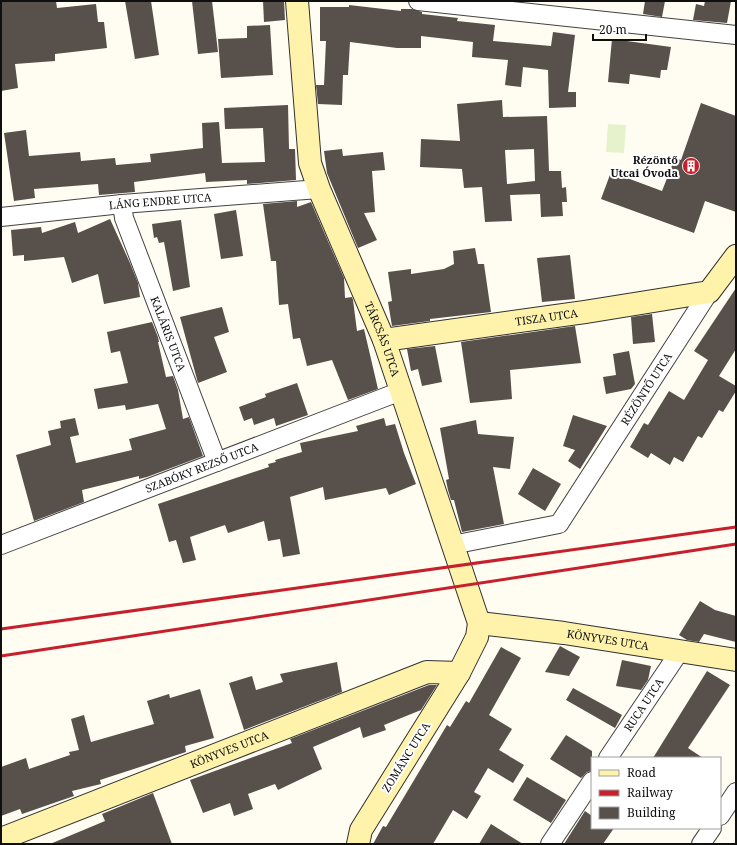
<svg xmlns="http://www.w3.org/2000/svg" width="737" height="845" font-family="'Noto Serif',serif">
  <rect width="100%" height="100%" fill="#fffcf1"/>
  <polygon fill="#e6f2cb" points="608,124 626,125 624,153 606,152"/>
  <g fill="#58504b" fill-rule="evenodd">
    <polygon points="1,1 56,1 57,8 96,4 98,22 104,22 107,48 55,54 55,61 15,64 18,88 1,91"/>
    <polygon points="125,1 151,1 159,55 135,59"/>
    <polygon points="192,1 212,1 218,52 198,54"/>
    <polygon points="263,1 284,1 285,20 264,22"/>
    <polygon points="645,1 665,1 662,17 643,14"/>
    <polygon points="705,1 731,1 727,23 693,20 696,4 704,6"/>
    <polygon points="349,5 401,11 401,9 412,9 422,12 422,14 458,18 457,21 495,25 493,41 551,46 553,32 575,35 568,92 576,92 576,107 549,108 548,70 523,67 521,87 505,85 508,60 472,57 473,42 421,36 421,48 397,48 350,42 348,75 343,75 342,105 318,104 316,85 324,85 326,41 320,41 320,7 349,7"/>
    <polygon points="270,25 273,75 221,78 218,39 247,38 247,26"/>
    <polygon points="612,39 671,47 667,70 661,70 660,78 630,74 629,84 608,82"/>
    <path d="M502,100L503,117L547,116L549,171H561L562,188L566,187L567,202H562L563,216L541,217L540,194L510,195L512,221L485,222L482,187L464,188L462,169L420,167L421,139L460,141L457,104ZM534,149L535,181L507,184L505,150Z"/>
    <polygon points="701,103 736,116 736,212 705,201 694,233 601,199 611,172 662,191 675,158 681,160"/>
    <polygon points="288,105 289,149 295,149 296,180 247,184 247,180 206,182 205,173 134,182 135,192 99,195 98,184 34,189 35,198 14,201 4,133 26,130 29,156 80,152 81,161 115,158 116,165 151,162 150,154 203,148 202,123 219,122 222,163 265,162 263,128 225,129 224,108"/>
    <polygon points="342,149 343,156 383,152 385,170 372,171 375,212 364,213 377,240 358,248 327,173 324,151"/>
    <polygon points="297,201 297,207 311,202 344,278 345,298 352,297 353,300 357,331 364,329 378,389 348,400 332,360 307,366 300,338 293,339 288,304 279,305 276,261 271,261 263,204"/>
    <polygon points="236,210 243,256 221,259 214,214"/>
    <polygon points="110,219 130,263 138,283 140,297 104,304 98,274 72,283 64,257 24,261 24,255 13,256 11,230 41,227 42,233 75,222 78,233"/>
    <polygon points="181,220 190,287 173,291 164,242 159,243 157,237 154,238 152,224"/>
    <polygon points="475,248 478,264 484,264 491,312 430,319 430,321 392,326 388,302 392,301 388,272 411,269 411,274 444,269 454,264 453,251"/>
    <polygon points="570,255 575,299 542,302 537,258"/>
    <polygon points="736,288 736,349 719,376 736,386 736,391 723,412 719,410 702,438 698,436 683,462 674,457 670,465 651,453 648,458 630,447 644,423 648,425 669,391 684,400 708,360 694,351"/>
    <polygon points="222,307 229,332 214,337 227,372 198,383 180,317"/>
    <polygon points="652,314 655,342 633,344 631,317"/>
    <polygon points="152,322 158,337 159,342 158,342 166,377 173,376 178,390 183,419 189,417 203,456 147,477 139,479 139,476 82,490 84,502 34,521 16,455 51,445 48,431 61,428 60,421 75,418 79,435 70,437 76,463 132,450 129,439 166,429 158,404 126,410 125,405 98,409 94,389 128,383 120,351 111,353 107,332"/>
    <polygon points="575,326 581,363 510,370 512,399 470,403 461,342"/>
    <polygon points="435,346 442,382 422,386 418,369 411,371 407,349"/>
    <polygon points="629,351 635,384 631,389 606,394 603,377 616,375 613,354"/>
    <polygon points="297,383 308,415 276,426 274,418 254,425 252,418 244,421 239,407 266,397 265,394"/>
    <polygon points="573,415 607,426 580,469 568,461 575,450 563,446"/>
    <polygon points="384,418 386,426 395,424 404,453 416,484 389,495 386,488 325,500 323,487 290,497 300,554 283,557 280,539 268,541 264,521 228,533 225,525 190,537 196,560 183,563 176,540 169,542 158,504 269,467 268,464 276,462 275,460 302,452 300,443 358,431 356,426"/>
    <polygon points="476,420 478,434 514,437 510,469 493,467 504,524 462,532 454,500 451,500 448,490 446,480 449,479 440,428"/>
    <polygon points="533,468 561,484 545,511 518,494"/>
    <polygon points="700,601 715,610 736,616 736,642 704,634 699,642 687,640 679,635"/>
    <polygon points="560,646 580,657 569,676 545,672"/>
    <polygon points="501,647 521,658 489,715 512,729 499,750 524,765 513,783 488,768 474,792 481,796 467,819 453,810 433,844 373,844 383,826 386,827 447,725 450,727 466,701 469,703"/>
    <polygon points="622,660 651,666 648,680 641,690 616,686"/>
    <polygon points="337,662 342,692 244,730 229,683 252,676 256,690 283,682 280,674"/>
    <polygon points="707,671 730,685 688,748 703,758 653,758"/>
    <polygon points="429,685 437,685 421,710 384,725 386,730 363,738 360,727 313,747 322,769 278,790 275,784 248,794 253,809 234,816 230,803 203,813 190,780 292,743 290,739"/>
    <polygon points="573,688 622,715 615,728 566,700"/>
    <polygon points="200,689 214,738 185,746 186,752 100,780 101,784 72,791 74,796 22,814 20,809 1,816 1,767 26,758 29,769 70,755 69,752 79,750 71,719 84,715 91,742 154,724 147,701 169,694 170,698"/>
    <polygon points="566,735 592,751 592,771 587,772 581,778 550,759"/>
    <polygon points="527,777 566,800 551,823 513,800"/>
    <polygon points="153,793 172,844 50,844 105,821 102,814"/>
    <polygon points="585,811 592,816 592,828 614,828 603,844 564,844"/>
    <polygon points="491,824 523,844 479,844"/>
  </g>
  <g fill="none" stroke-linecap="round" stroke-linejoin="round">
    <g stroke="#424242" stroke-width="20">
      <g id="street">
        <polyline points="418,1 736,35"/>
        <path id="s1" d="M122,204L124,218L217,462"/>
        <path id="s2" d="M1,217L122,204L319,189"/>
        <path id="s3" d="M1,545L401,391"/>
        <path id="s4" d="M452,545L559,524L709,292"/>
        <path id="s5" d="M608,758L680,651"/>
        <polyline points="720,816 736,792"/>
        <polyline points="550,844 592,781"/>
        <polyline points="701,844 712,828"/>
      </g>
    </g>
    <g stroke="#313131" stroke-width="24">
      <g id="secondary">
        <path id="s6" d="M297,1L310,163L319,189L384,340L479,623L477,637L459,673L361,830L358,844"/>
        <path id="s7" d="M384,340L585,312L709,292L736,256"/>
        <path id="s8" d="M479,623L564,633L736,660"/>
        <path id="s9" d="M1,839L427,672L459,673"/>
      </g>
    </g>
    <use href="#street" stroke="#fff" stroke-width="18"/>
    <use href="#secondary" stroke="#fff3ac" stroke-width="22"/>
    <g stroke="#c6202c" stroke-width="3">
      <polyline points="1,629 736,527"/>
      <polyline points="1,656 736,544"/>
    </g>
  </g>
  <defs>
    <g id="building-disc" transform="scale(0.9)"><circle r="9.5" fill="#c6202c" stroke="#fff"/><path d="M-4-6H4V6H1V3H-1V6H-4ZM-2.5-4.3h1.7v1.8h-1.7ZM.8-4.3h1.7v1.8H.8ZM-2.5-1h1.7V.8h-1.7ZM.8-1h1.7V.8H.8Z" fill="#fff"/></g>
  </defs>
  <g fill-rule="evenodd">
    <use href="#building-disc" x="691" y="166"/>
  </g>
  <g text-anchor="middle" stroke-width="4" stroke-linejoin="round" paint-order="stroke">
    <g font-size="11" font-weight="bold" fill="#0f0f0f" stroke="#fff" text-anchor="end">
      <text x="678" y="164">Rézöntő<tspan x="678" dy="13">Utcai Óvoda</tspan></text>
    </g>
    <g font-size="11" fill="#0f0f0f" stroke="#fff">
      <text dy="4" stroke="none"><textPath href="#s2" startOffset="160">LÁNG ENDRE UTCA</textPath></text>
      <text dy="4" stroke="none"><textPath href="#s7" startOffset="164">TISZA UTCA</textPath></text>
      <text dy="4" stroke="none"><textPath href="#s1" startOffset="138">KALÁRIS UTCA</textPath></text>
      <text dy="4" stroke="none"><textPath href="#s6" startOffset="353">TÁRCSÁS UTCA</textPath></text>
      <text dy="4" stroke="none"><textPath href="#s4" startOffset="270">RÉZÖNTŐ UTCA</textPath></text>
      <text dy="4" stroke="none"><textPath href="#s3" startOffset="215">SZABÓKY REZSŐ UTCA</textPath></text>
      <text dy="4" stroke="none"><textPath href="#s8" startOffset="130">KÖNYVES UTCA</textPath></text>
      <text dy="4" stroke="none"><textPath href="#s5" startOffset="64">RUCA UTCA</textPath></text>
      <text dy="4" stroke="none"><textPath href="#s9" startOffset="245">KÖNYVES UTCA</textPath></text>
      <text transform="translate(406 757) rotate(-58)" y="4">ZOMÁNC UTCA</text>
    </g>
  </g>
  <rect width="737" height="845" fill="none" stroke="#0f0f0f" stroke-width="4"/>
  <rect x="591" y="757" width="130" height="72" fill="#ffffff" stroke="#9f9f9f"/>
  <rect x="599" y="770" width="20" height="6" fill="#fff3ac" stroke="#9f9f9f"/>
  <text x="627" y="777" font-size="12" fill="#0f0f0f">Road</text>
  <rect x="599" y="790" width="20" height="6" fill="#c6202c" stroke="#9f9f9f"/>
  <text x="627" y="797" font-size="12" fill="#0f0f0f">Railway</text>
  <rect x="599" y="807" width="20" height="12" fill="#58504b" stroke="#9f9f9f"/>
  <text x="627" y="817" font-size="12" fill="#0f0f0f">Building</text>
  <path d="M593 34v6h53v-6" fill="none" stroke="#0f0f0f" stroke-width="2"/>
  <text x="599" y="34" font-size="12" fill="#0f0f0f" stroke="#ffffff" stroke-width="3" paint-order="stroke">20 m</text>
</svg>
